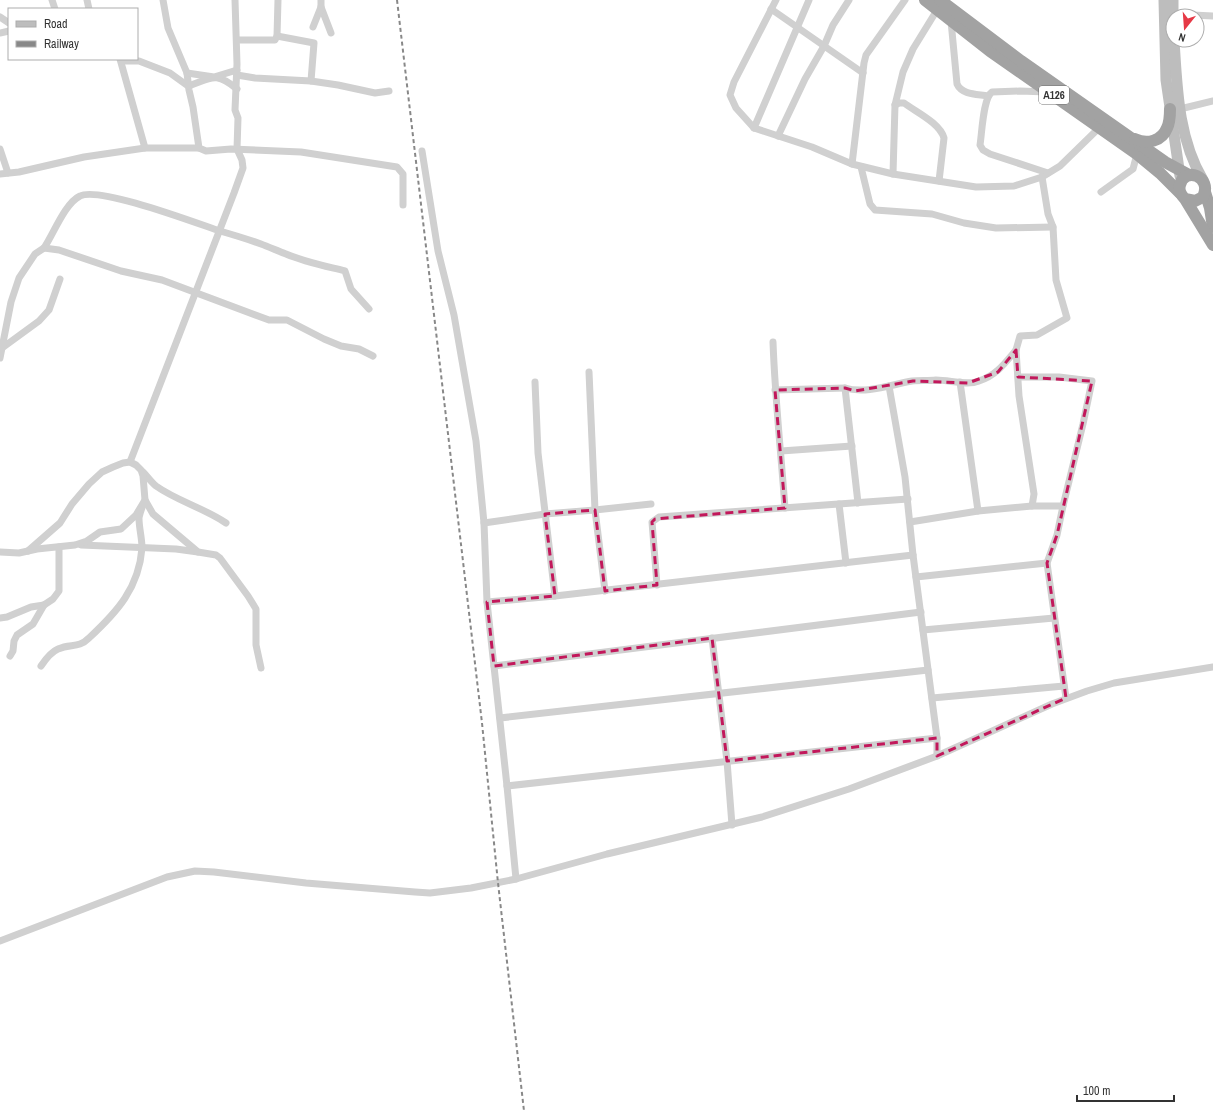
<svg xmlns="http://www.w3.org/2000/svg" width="1213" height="1111" font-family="'Archivo Narrow',sans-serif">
  <rect width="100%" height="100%" fill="#fff"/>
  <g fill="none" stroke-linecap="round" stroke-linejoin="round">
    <g stroke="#d0d0d0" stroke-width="7">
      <polyline points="52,0 55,9"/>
      <polyline points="87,0 89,9"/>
      <polyline points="163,0 168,28 187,73 189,90 193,107 199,148 206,151 231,149 301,152 397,167 403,174 403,205"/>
      <polyline points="809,0 754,128 812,147 852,164 893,174 976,187 1014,186 1042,177 1060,166 1100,127"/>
      <polyline points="321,7 331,33"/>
      <polyline points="771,9 863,73"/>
      <polyline points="1173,14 1213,16"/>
      <polyline points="0,17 9,23"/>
      <path d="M951,21L957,84C962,95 977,94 988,96"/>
      <polyline points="313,27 321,7 321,0"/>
      <polyline points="0,33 9,31"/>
      <polyline points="277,36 314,43 311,81 338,85 375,93 389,91"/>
      <polyline points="237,40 275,40 277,36 278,0"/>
      <polyline points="120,59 145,148"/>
      <path d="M122,61H139L170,73L188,86C212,78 215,71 237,89"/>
      <polyline points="187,73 214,77 237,70"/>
      <polyline points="237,75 255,78 311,81"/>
      <path d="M1047,92L1020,91L992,92C983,98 982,133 980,145L983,150L990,154L1048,173"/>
      <path d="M895,105L899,103H904C916,112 940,123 944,138L939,181"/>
      <polyline points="1180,109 1213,101"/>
      <polyline points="754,128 736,108 730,95 734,82 776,0"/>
      <polyline points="778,136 805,79 824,46 833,25 849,0"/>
      <polyline points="0,149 8,173"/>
      <polyline points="422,151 438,251 454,315 476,441 484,523 487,602 507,786 516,879"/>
      <polyline points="852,164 864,63 866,55 905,0"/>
      <polyline points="861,167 870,204 875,210 932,214 964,223 996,228 1053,227"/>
      <polyline points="0,174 19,172 84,157 145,148 199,148"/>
      <polyline points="893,174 895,105 903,72 913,49 937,10"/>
      <polyline points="1042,177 1048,214 1053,227 1056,280 1067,318 1037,335 1020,336 1016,350 1019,396 1034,494 1032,506 1063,506 1057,535 1047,563 1066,698"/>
      <polyline points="1101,192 1133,169 1137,154"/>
      <path d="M44,248C53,235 65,203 80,196C99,186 196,223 220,231C234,235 247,239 261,244C269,247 278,251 286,254C305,262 325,266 345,271L351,289L369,309"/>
      <path d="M773,342C775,398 781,453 785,508"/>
      <polyline points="2,348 39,321 49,310 60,279"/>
      <polyline points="0,358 11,302 19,278 35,254 44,248 59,250 121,271 162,280 269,320 287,320 324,339 341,346 359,349 373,356"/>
      <polyline points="589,372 595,510 605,591"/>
      <polyline points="1018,377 1059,377 1092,381 1083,424 1063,506"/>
      <polyline points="535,382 538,453 555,596"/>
      <polyline points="960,382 978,511"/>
      <polyline points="889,386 905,477 913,555 937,738 937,756"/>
      <polyline points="845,388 858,503"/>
      <path d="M775,390L845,388C866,394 890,385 912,381C919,380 928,381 936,380C950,380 967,386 979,381C997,375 1005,363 1016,350"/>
      <polyline points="781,451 852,446"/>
      <polyline points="130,462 234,193 243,168 242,160 237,149 238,118 235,110 237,64 235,0"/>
      <path d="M143,472C147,476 151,482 156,486C177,501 204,508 226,523"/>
      <polyline points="839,504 846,563"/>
      <polyline points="910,522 978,511 1032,506"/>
      <polyline points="484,523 545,514 595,510 651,504"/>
      <polyline points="81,545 176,549 198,552"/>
      <polyline points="28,551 60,523 72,504 89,484 102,472 113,467 123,463 130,462 136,465 141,470 143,476 145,500 153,514 198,552 216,555 220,558 248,596 256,609 256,645 261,668"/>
      <path d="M0,552L19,553L37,549L75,545L87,541L100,532L121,529L136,515L145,500C143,505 140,512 139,518C139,528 142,538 142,548C139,588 117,612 89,638C78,649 71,643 58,649C51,652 45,660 41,666"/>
      <polyline points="916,577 1047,563"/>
      <polyline points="657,585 652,522 659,517 908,499"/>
      <polyline points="487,602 555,596 913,555"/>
      <polyline points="0,618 7,617 31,607 44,605 53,599 59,591 59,547"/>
      <polyline points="923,630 1054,618"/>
      <polyline points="712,638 727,761 732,825"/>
      <polyline points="10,656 13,651 14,641 17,635 33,624 44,605"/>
      <polyline points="494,666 921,612"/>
      <polyline points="932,698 1064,686"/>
      <polyline points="500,718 928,670"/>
      <polyline points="507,786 937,738"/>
      <polyline points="0,941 167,877 195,871 214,872 306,883 415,892 430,893 471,888 516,879 607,854 762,817 849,789 937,756 1052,704 1087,691 1114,683 1213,667"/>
    </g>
    <g stroke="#bdbdbd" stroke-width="11">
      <polyline points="1164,0 1166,80 1180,176"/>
      <polyline points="1173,0 1173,32"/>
      <path d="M1174,40C1177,87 1178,138 1203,180"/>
    </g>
    <g stroke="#a2a2a2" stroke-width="12">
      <polyline points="925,0 990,51 1137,154 1160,173 1180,193"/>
      <polyline points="940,0 1021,61 1165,162 1189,175"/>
      <path d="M1135,139C1147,145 1162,141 1167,128C1170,122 1170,115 1170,109"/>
      <polyline points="1205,192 1210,208 1213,227"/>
      <path d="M1185,199L1195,201L1203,197C1213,176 1184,166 1180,185C1178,191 1181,195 1185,199L1213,245"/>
    </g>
    <polyline stroke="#888" stroke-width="2" stroke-dasharray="4 3" stroke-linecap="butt" points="397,0 482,723 498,883 524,1111"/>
  </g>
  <path fill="none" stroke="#c2185b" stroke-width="3" stroke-dasharray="8 5" stroke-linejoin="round" d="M1016,350L1018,377L1092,381L1057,535L1047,563L1066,698L937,756V738L727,761L712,638L494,666L487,602L555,596L545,514L595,510L605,591L657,585L652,522L655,519L785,508L775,390L845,388L855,391L913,381L968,383L998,372Z"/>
  <g text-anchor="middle" stroke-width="4" stroke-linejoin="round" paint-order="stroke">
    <rect fill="#fff" stroke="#707070" stroke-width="1" x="1039" y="86" width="30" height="18" rx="3"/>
    <g font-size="11" font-weight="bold" fill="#333">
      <text x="1054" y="99">A126</text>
    </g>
  </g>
  <rect x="8" y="8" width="130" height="52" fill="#ffffff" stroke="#adadad"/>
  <rect x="16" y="21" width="20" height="6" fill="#bdbdbd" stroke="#adadad"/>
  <text x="44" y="28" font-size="12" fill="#333333">Road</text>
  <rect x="16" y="41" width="20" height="6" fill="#888888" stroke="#adadad"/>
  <text x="44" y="48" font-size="12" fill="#333333">Railway</text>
  <g transform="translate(1185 28) rotate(197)"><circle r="19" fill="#ffffff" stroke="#adadad"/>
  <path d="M0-3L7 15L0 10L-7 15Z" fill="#e63946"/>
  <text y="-6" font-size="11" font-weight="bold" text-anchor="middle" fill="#333333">N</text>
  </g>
  <path d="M1077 1095v6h97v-6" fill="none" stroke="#333333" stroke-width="2"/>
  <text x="1083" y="1095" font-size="12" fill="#333333" stroke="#ffffff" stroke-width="3" paint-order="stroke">100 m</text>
</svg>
